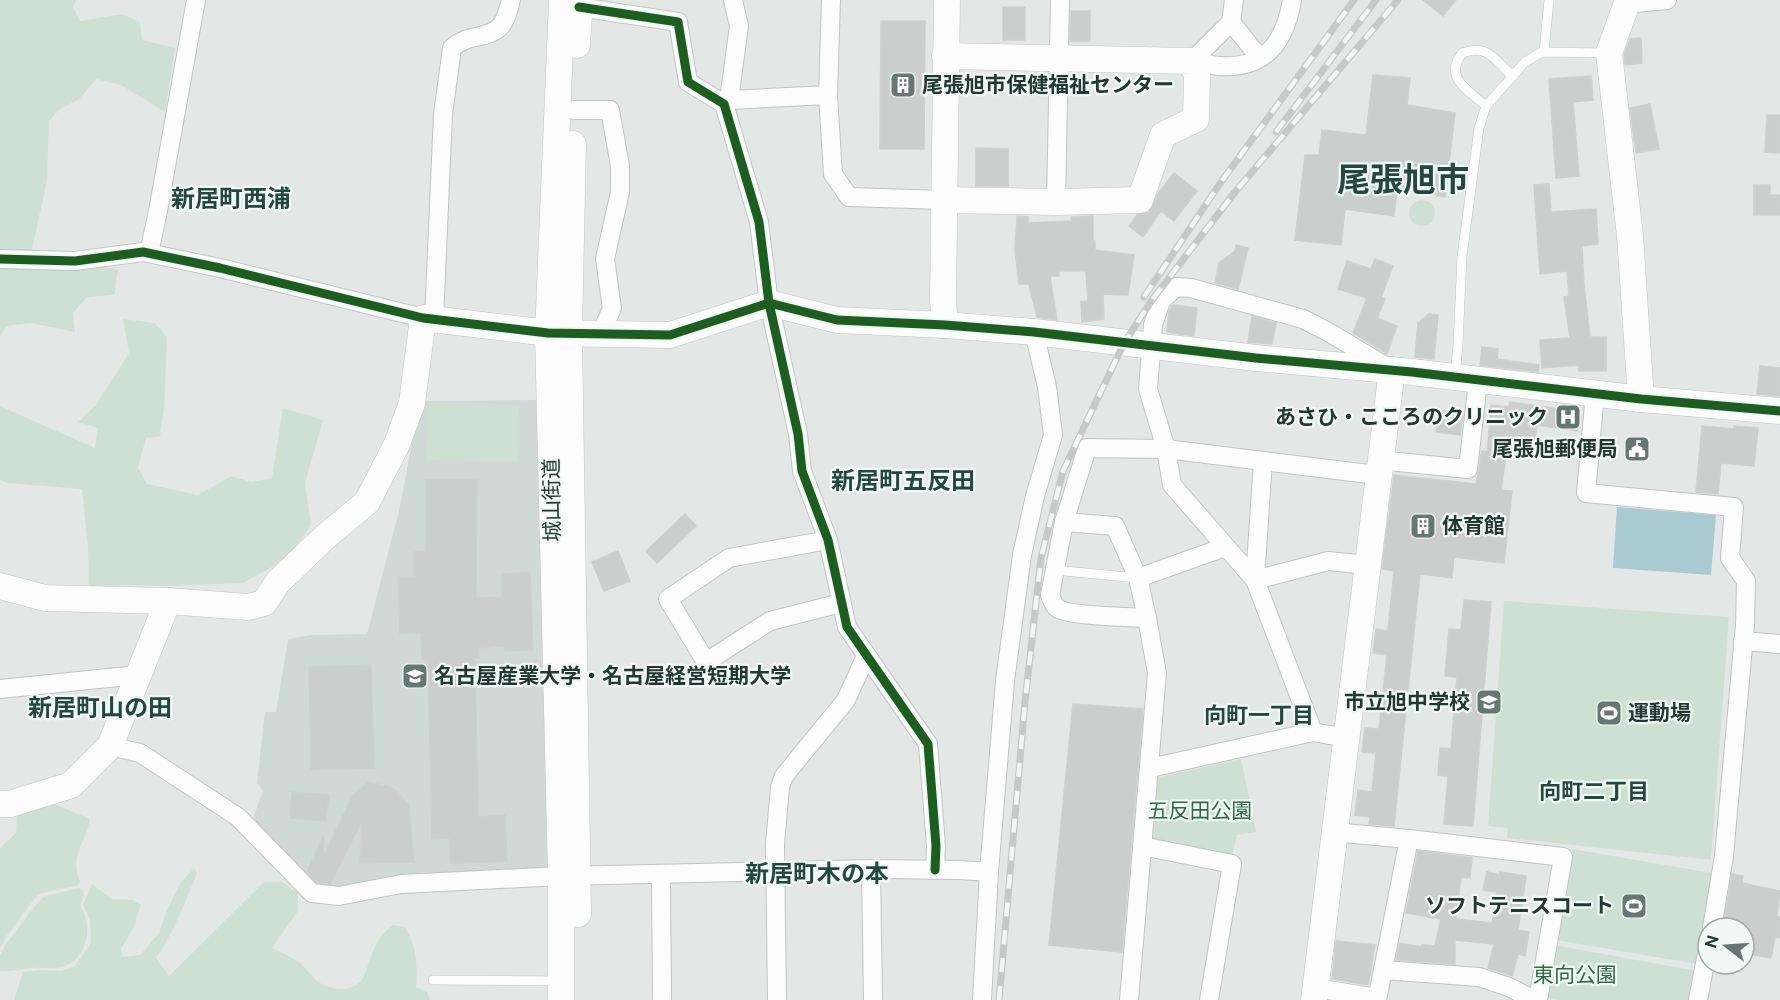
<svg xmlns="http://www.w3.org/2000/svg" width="1780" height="1000" font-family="'Public Sans','Noto Sans JP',sans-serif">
  <rect width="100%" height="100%" fill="#e3e8e6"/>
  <polygon fill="#d1d9d6" points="546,400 549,872 385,877 358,884 335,894 320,889 252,821 263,791 257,783 265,712 276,712 288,639 312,635 367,634 399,511 420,401"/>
  <g fill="#cee0d3">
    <polygon points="0,0 76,0 73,7 80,21 122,14 140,22 142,40 175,48 165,112 121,85 96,79 79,99 59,110 49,121 47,181 32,249 118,270 114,295 87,297 73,313 75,332 31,323 6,326 0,336"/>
    <circle cx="1422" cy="213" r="13"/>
    <polygon points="123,319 155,323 167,338 164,409 160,436 146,438 138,468 147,484 198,495 231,476 251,482 272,478 283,408 323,420 305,483 311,525 288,558 243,583 171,586 124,585 89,590 88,548 82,489 8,483 0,480 0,406 95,448 98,428 78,422 96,405 129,353"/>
    <polygon points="428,404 519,406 518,462 427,460"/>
    <polygon points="1504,601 1729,617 1711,860 1507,838 1508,828 1488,826"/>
    <polygon points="1241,759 1256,832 1237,835 1231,860 1148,845 1155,778"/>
    <path d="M47,801L90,819C86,842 69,856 80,881L79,885L38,894L8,934L0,948V848L16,833L17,816L33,806Z"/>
    <polygon points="1572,849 1712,873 1697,964 1556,940"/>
    <path d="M194,868L197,873C185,903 174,932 156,958L169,976L264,882H282L298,893V911L272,948C281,952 292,957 300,963C307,969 312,978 320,983C334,991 356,993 364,976C374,952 372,943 393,925L405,927C416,944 418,967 416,987L427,992L430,1000H14L23,972L40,970L61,971L75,966L91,943L90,920L83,905L92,884L112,899L133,900L141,905L133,929L121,949L123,957L140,955L159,933L167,910L181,882Z"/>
    <path d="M78,888L82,889L84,896L80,905C82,910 85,914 86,918C91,940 81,965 56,968C49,969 41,967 33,968C22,969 11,972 0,971V955L6,944L35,906L43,897Z"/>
    <polygon points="1554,945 1697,971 1691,1000 1559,1000 1544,997"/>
  </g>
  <polygon fill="#a8cbd2" points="1617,507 1716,515 1711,575 1613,568"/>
  <g fill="#cacfcd" stroke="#ccd1cf" stroke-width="1.5">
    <polygon points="1423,0 1456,0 1443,16"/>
    <rect x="1003" y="7" width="22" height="33"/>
    <polygon points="1071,11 1090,11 1090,41 1070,41"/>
    <polygon points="881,21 925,21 924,149 880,149"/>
    <polygon points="1641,38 1642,63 1625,65 1624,55 1630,39"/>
    <polygon points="1373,75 1410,78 1407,105 1455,113 1445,197 1397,189 1394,216 1345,209 1341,245 1295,240 1305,155 1319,155 1322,130 1366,135"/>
    <polygon points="1591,76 1593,100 1573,102 1579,176 1556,178 1549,79"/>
    <polygon points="1650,104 1659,149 1636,153 1630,108"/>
    <polygon points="1767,115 1780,115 1780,153 1765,152"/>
    <polygon points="976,148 1008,149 1008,186 976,186"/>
    <polygon points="1174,173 1197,191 1174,221 1161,211 1143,237 1129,226 1137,215 1149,212 1158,194"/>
    <polygon points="1549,184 1551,212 1596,209 1598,244 1582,246 1584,285 1590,337 1606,337 1606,371 1579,371 1579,365 1542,368 1540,340 1570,338 1564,297 1569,296 1567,271 1540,274 1534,185"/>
    <polygon points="1754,185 1770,185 1770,195 1780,195 1780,215 1754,215"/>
    <polygon points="1017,216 1028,217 1028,223 1072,221 1071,217 1093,216 1093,241 1095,241 1095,250 1134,255 1128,295 1103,294 1104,319 1082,322 1081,302 1088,301 1086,271 1059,271 1059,276 1050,276 1057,320 1037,317 1029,284 1019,284 1015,250"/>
    <polygon points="1236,245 1248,248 1238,289 1215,283 1219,263 1235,251"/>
    <polygon points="1375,259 1393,266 1381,297 1385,299 1377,318 1397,326 1387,354 1353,333 1367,298 1338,289 1347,261 1371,269"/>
    <polygon points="1173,305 1197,308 1194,336 1167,332 1169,311"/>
    <polygon points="1429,314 1438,315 1434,359 1415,357 1418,323"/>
    <polygon points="1252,316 1276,323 1272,344 1248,342"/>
    <polygon points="1482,347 1498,349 1497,359 1539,365 1538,372 1480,365"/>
    <polygon points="1760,366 1780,368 1780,396 1757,394"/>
    <polygon points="1510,402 1559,409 1560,405 1578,408 1577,415 1580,416 1578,431 1537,425 1534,452 1507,449 1501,490 1512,491 1504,563 1454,557 1452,578 1420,574 1394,826 1369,824 1370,817 1355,815 1358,790 1372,792 1376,753 1362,752 1365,728 1379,729 1387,655 1373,653 1376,629 1388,631 1394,571 1382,569 1394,475 1476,484 1482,451 1487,452 1491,405 1509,407"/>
    <polygon points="1439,410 1463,414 1460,435 1436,432"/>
    <polygon points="1702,426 1734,429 1734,426 1758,428 1754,466 1721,463 1718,494 1696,492"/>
    <polygon points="426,480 477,480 476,598 502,597 502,574 530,572 533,650 505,651 505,646 478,648 479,658 475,658 478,817 505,815 507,861 451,864 449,838 432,839 428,660 422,660 421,633 400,634 398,577 414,577 414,552 426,552"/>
    <polygon points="685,514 696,526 657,563 646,551"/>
    <polygon points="618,551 630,581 604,591 592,562"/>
    <polygon points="1464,600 1491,602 1473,826 1444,824 1448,776 1438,775 1440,748 1451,749 1457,677 1445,676 1449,629 1461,630"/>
    <polygon points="371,665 374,768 311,770 309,667"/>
    <polygon points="1073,704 1143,709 1122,952 1049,945"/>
    <polygon points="369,782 390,787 397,791 409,806 414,862 360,863 362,821 330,884 317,882 307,871 324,836 323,857 353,795"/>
    <polygon points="292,792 329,795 326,821 290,818"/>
    <polygon points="1418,851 1472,858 1470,878 1461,877 1456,919 1492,923 1497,892 1483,890 1487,872 1500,875 1500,872 1526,876 1518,930 1529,932 1525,956 1518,954 1512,976 1488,968 1494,944 1455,940 1455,964 1396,960 1400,943 1421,947 1422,945 1435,946 1441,919 1406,913"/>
    <polygon points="1732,874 1743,876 1742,883 1780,891 1777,916 1780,917 1780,938 1775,937 1771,958 1744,953 1744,928 1723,928"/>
    <polygon points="1336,941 1375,945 1368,985 1332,979"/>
  </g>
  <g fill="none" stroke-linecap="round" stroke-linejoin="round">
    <g stroke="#c0c5c3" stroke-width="10">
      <g id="lane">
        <polyline points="1544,52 1549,0"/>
        <path d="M1486,106C1469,90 1443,79 1462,53C1488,43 1495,61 1513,76"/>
        <polyline points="1455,376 1458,345 1462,256 1479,128 1486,106 1525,62 1542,52 1607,53"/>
        <polyline points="1054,570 1138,578"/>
        <polyline points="433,980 558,981"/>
      </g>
    </g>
    <g stroke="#c0c5c3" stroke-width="20">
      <g id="street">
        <polyline points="831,0 828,95 833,174 849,197 944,200"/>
        <path d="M1234,0L1231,22L1192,61C1201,62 1211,66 1220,66C1266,69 1285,42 1292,0"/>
        <polyline points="1625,4 1667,0"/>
        <polyline points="579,7 678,22 688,82 724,104 759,222 769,303 798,434 802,471 828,540 847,627 928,744 936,846 935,870"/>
        <polyline points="1231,22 1259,57"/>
        <polyline points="729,100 739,26 733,0"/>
        <polyline points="724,104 729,100 828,95"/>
        <polyline points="574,110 610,110 620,166 620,192 605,259 612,308 601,334"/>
        <polyline points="1056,202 1060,0"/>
        <polyline points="149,253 158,211 196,0"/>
        <polyline points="0,259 75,261 143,252 220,268 423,318"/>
        <path d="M434,320L443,114L452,48C468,34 483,39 496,30C506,24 508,10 511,0"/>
        <polyline points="1595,393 1586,493 1734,507 1730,558 1746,581 1745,625 1724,856 1712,928"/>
        <polyline points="1379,460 1468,469 1478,381"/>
        <polyline points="1263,461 1255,580 1328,561 1367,565"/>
        <polyline points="1064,522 1115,526 1138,578 1147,618 1157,673 1129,1000"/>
        <polyline points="828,540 729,558 668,599 706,662 770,621 841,603"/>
        <polyline points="1138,578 1225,547"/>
        <path d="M1147,618C1131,617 1067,616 1057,608C1053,605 1052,599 1050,595L1064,522L1087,448L1166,449L1377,475"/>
        <polyline points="1743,641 1780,644"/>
        <polyline points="0,689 138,675"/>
        <polyline points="1313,732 1255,580 1172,485 1166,449 1148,389 1153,325 1161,301 1176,287 1191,288 1303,319 1332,334 1388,368"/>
        <polyline points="110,746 140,753 238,817 312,893 339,896 401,884 561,876 871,869 959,870 989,872"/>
        <polyline points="1150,768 1313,732 1346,738"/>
        <polyline points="1333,832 1409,839 1563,857 1538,1000"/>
        <polyline points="1142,846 1232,864 1209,1000"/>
        <polyline points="871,869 873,1000"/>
        <polyline points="661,875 662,1000"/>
        <polyline points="1383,970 1479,977 1509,987 1534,1000"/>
        <polyline points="1316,988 1377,998"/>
        <polyline points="777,1000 775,844 780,787 784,776 846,700 866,656"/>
        <polyline points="982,1000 989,872 1005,681 1022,555 1035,496 1053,435 1047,387 1034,332"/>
        <polyline points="1377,1000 1409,839"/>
        <polyline points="1698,1000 1708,948"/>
      </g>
    </g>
    <g stroke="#bfc5c3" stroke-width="27">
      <g id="secondary">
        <polyline points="1628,0 1609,53 1630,236 1641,399"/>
        <polyline points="577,45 580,0"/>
        <polyline points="573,144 569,333 578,914"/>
        <polyline points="944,200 1056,202 1140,200 1163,135 1196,119 1197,76 1192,61 945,56"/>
        <polyline points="945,325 943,301 947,0"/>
        <polyline points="0,586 45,598 168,601 248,607 264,603 278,582 325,537 367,502 397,444 412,403 423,318 548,333 670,335 769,303 837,320 945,325 1034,332 1256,358 1412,372 1641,399 1780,411"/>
        <polyline points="0,804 10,804 71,785 110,746 168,601"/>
        <polyline points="561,1000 561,876 548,333 562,0"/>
        <polyline points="1314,1000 1392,370"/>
      </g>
    </g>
    <use href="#lane" stroke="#fbfcfb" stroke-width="9"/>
    <use href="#street" stroke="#fbfcfb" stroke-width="18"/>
    <use href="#secondary" stroke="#fbfcfb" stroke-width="26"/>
    <g stroke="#c7c9c9" stroke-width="7">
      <g id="rail">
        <polyline points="1276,132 1376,0"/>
        <polyline points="1144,297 1221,182 1354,0"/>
        <polyline points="999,1000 1025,702 1041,558 1063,471 1124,343 1152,300 1235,192 1398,0"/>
      </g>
    </g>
    <use href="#rail" stroke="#f1f7f4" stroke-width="4.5" stroke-dasharray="14" stroke-linecap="butt"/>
    <g stroke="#f1f7f4" stroke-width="13">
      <g id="cycleway">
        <polyline points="579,7 678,22 688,82 724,104 759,222 769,303 798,434 802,471 828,540 847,627 928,744 936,846 935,870"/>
        <polyline points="0,259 75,261 143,252 220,268 423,318 548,333 670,335 769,303 837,320 945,325 1034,332 1256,358 1412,372 1641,399 1780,411"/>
      </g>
    </g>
    <use href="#cycleway" stroke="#1b5e20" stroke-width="9"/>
  </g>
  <defs>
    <g id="building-square" transform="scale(1.35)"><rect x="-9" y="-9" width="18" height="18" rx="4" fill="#667672" stroke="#f1f7f4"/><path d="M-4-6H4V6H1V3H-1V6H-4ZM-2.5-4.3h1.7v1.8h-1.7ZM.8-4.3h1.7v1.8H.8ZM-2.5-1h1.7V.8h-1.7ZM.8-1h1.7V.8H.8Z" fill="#fff"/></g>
    <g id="hospital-square" transform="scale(1.35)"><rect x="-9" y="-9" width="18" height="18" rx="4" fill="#667672" stroke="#f1f7f4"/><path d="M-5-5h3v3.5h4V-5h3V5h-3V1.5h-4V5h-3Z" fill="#fff"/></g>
    <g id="civic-square" transform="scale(1.35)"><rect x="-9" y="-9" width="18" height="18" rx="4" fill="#667672" stroke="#f1f7f4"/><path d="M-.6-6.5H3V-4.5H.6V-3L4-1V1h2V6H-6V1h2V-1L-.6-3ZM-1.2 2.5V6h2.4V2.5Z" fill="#fff"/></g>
    <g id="university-square" transform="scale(1.35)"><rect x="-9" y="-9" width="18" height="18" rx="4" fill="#667672" stroke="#f1f7f4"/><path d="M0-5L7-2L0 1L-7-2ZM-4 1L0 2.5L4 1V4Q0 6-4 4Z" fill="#fff"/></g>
    <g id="school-square" transform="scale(1.35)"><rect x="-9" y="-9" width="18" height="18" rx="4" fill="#667672" stroke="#f1f7f4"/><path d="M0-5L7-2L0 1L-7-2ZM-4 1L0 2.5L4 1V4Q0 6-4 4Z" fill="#fff"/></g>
    <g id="stadium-square" transform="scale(1.35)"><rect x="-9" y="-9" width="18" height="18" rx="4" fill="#667672" stroke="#f1f7f4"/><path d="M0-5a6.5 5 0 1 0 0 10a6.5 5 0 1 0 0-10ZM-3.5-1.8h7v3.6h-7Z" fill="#fff"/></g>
  </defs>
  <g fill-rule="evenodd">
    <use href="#building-square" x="903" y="85"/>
    <use href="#hospital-square" x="1568" y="417"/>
    <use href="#civic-square" x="1637" y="449"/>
    <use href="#building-square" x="1423" y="526"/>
    <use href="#university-square" x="415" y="676"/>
    <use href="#school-square" x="1489" y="702"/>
    <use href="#stadium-square" x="1609" y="713"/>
    <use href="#stadium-square" x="1634" y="906"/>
  </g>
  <g text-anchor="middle" stroke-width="4.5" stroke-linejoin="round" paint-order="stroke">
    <g font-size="21" font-weight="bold" fill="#233833" stroke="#f1f7f4" text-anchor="start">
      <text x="922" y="92">尾張旭市保健福祉センター</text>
      <text x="1548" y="424" text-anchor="end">あさひ・こころのクリニック</text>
      <text x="1618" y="456" text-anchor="end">尾張旭郵便局</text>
      <text x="1442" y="533">体育館</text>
      <text x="434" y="683">名古屋産業大学・名古屋経営短期大学</text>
      <text x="1470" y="709" text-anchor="end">市立旭中学校</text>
      <text x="1628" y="720">運動場</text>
      <text x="1614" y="913" text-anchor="end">ソフトテニスコート</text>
    </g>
    <g font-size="21" fill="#233833" stroke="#f1f7f4">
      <text transform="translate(552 500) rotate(-91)" y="7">城山街道</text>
    </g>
    <g font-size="21" fill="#326a49" stroke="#f1f7f4">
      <text x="1200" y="818">五反田公園</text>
      <text x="1575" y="982">東向公園</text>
    </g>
    <g font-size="22" font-weight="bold" fill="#22483f" stroke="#f1f7f4">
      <text x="1259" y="723">向町一丁目</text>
      <text x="1594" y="799">向町二丁目</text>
    </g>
    <g font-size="24" font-weight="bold" fill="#22483f" stroke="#f1f7f4">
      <text x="231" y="207">新居町西浦</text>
      <text x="903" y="489">新居町五反田</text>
      <text x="100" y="716">新居町山の田</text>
      <text x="817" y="882">新居町木の本</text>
    </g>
    <g font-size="33" font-weight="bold" fill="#22483f" stroke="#f1f7f4">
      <text x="1403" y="191">尾張旭市</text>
    </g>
  </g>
  <g transform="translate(1726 946) rotate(287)"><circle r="28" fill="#f1f7f4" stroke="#9faba7" stroke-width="1.5"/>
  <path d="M0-4.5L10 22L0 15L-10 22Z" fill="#667672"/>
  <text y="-9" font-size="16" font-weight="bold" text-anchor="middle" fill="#233833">N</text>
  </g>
</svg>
